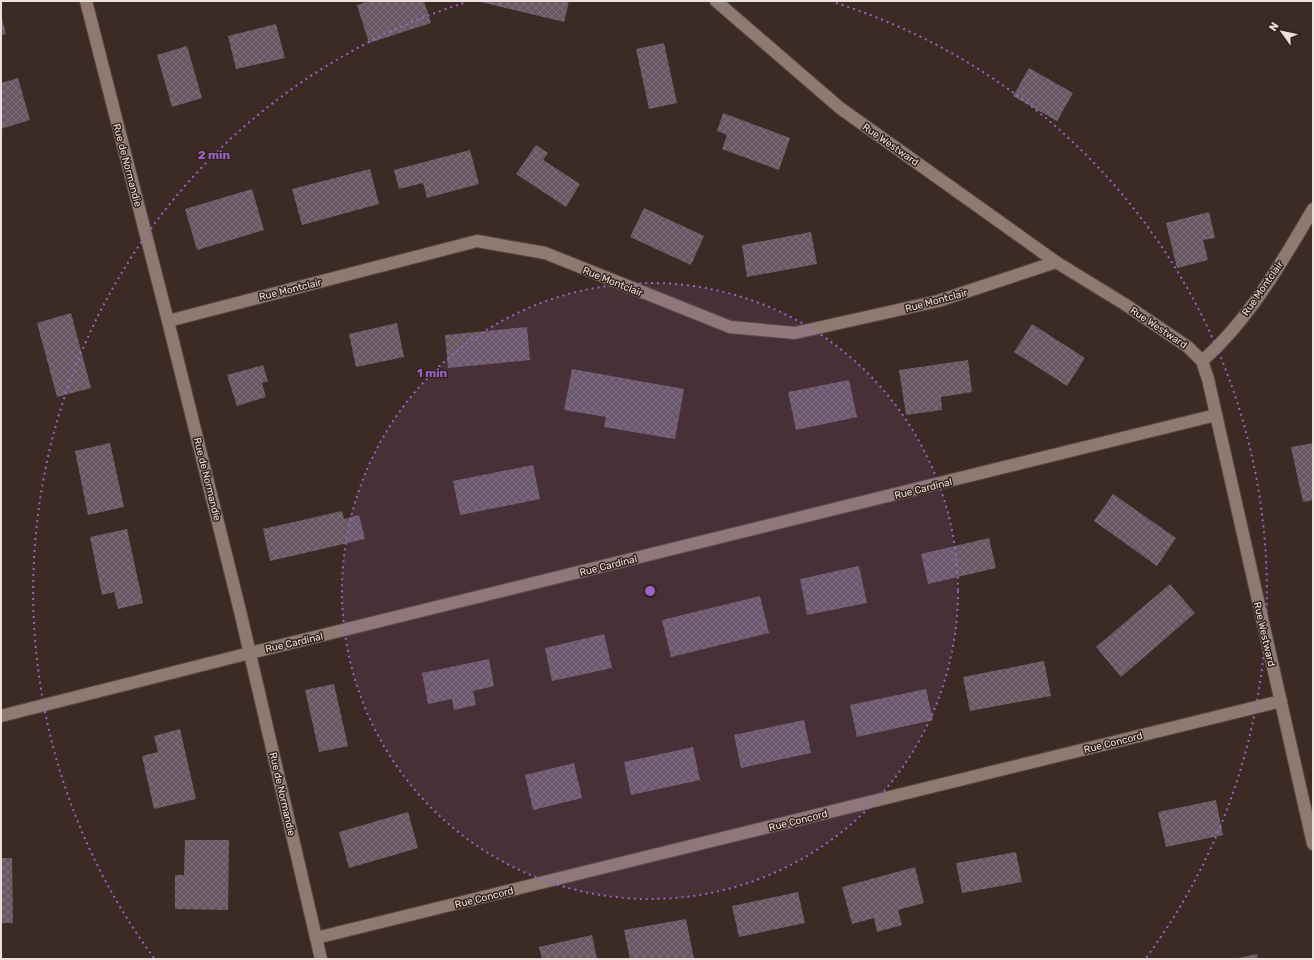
<svg xmlns="http://www.w3.org/2000/svg" width="1314" height="960" font-family="Rubik,sans-serif">
  <defs>
    <pattern id="building-cross-hatch" width="8" height="8" patternUnits="userSpaceOnUse"><rect width="8" height="8" fill="#675864"/><path d="M0 0l8 8M0 8l8-8" fill="none" stroke="#7d707a"/></pattern>
  </defs>
  <rect width="100%" height="100%" fill="#3c2b24"/>
  <g fill="url(#building-cross-hatch)">
    <polygon points="370,1 424,1 431,23 369,43 357,5"/>
    <polygon points="477,1 569,1 564,22"/>
    <polygon points="1,15 6,34 1,35"/>
    <polygon points="276,24 285,58 236,69 228,36"/>
    <polygon points="664,43 677,103 649,109 636,49"/>
    <polygon points="187,46 202,98 172,107 157,55"/>
    <polygon points="1029,68 1073,93 1057,121 1013,96"/>
    <polygon points="18,78 30,120 1,129 1,83"/>
    <polygon points="723,113 790,138 779,170 722,149 727,135 717,131"/>
    <polygon points="536,145 548,153 543,160 580,184 566,207 516,174"/>
    <polygon points="470,150 479,184 427,198 423,183 399,189 394,170"/>
    <polygon points="370,169 379,204 302,225 292,189"/>
    <polygon points="252,189 264,230 197,250 185,209"/>
    <polygon points="644,208 704,236 691,265 630,237"/>
    <polygon points="1209,212 1215,238 1203,240 1208,260 1177,268 1166,223"/>
    <polygon points="811,232 817,264 747,277 742,245"/>
    <polygon points="71,313 91,388 57,397 37,323"/>
    <polygon points="397,323 404,357 356,367 349,334"/>
    <polygon points="1032,324 1085,358 1067,386 1014,352"/>
    <polygon points="527,327 530,360 448,368 445,335"/>
    <polygon points="968,360 972,392 941,397 942,410 906,415 899,370"/>
    <polygon points="263,365 268,381 262,383 266,397 237,406 227,375"/>
    <polygon points="572,369 684,389 675,439 604,427 606,417 564,410"/>
    <polygon points="849,380 857,417 796,430 788,392"/>
    <polygon points="110,443 124,507 88,515 75,451"/>
    <polygon points="1313,443 1313,500 1303,502 1291,447"/>
    <polygon points="533,465 540,499 460,515 453,481"/>
    <polygon points="1113,494 1176,538 1157,566 1094,521"/>
    <polygon points="342,511 344,519 359,515 365,539 270,561 263,529"/>
    <polygon points="127,529 143,603 118,609 114,592 102,595 90,537"/>
    <polygon points="989,538 996,568 928,584 921,554"/>
    <polygon points="859,566 867,603 807,615 800,579"/>
    <polygon points="1170,584 1195,613 1121,677 1096,647"/>
    <polygon points="760,596 769,633 671,657 662,620"/>
    <polygon points="604,634 612,668 552,681 545,648"/>
    <polygon points="489,659 494,686 473,691 476,705 454,710 452,699 428,704 422,673"/>
    <polygon points="1044,661 1051,696 970,711 963,677"/>
    <polygon points="334,684 348,746 319,752 305,690"/>
    <polygon points="926,689 933,720 857,737 850,705"/>
    <polygon points="804,720 811,753 741,768 734,735"/>
    <polygon points="180,729 196,799 154,809 142,756 158,752 154,736"/>
    <polygon points="693,747 700,780 631,795 624,762"/>
    <polygon points="574,763 582,798 533,810 525,775"/>
    <polygon points="1216,800 1223,835 1166,847 1158,812"/>
    <polygon points="408,812 418,848 349,868 339,832"/>
    <polygon points="185,840 229,840 228,910 175,909 175,875 184,875"/>
    <polygon points="1016,852 1022,882 962,893 956,863"/>
    <polygon points="1,858 12,858 13,923 1,923"/>
    <polygon points="915,867 924,903 898,910 902,925 877,932 874,918 852,924 842,887"/>
    <polygon points="798,892 805,923 739,937 732,906"/>
    <polygon points="686,919 694,959 630,959 624,930"/>
    <polygon points="592,935 597,959 542,959 539,947"/>
    <polygon points="1257,954 1258,959 1239,959 1238,958"/>
  </g>
  <g fill="none" stroke-linecap="round" stroke-linejoin="round">
    <g stroke="#574943" stroke-width="14">
      <g id="minor">
        <polyline points="86,1 168,321 240,611 321,959"/>
        <polyline points="716,1 840,108 1056,262 1126,305 1188,347 1202,361 1208,379 1313,844"/>
        <polyline points="168,321 477,241 545,253 730,327 795,333 938,301 1056,262"/>
        <path d="M1202,361C1249,320 1282,262 1313,209"/>
        <polyline points="1,716 250,653 1216,415"/>
        <polyline points="316,938 1281,701"/>
      </g>
    </g>
    <use href="#minor" stroke="#8e7a71" stroke-width="12"/>
  </g>
  <circle cx="650" cy="591" r="308" fill="#9d62c7" fill-opacity=".12"/>
  <g fill="none" stroke="#9d62c7" stroke-width="2" stroke-dasharray="2 4">
    <circle cx="650" cy="591" r="308"/>
    <path d="M154 958A617 617 0 0 1 464 3M836 3A617 617 0 0 1 1146 958"/>
  </g>
  <g text-anchor="middle" stroke-width="3" stroke-linejoin="round" paint-order="stroke">
    <g font-size="10" fill="#ebe0db" stroke="#32221b">
      <text transform="translate(891 144) rotate(35)" y="4">Rue Westward</text>
      <text transform="translate(128 165) rotate(75)" y="4">Rue de Normandie</text>
      <text transform="translate(613 281) rotate(22)" y="4">Rue Montclair</text>
      <text transform="translate(1262 288) rotate(-55)" y="4">Rue Montclair</text>
      <text transform="translate(290 289) rotate(-14)" y="4">Rue Montclair</text>
      <text transform="translate(936 300) rotate(-15)" y="4">Rue Montclair</text>
      <text transform="translate(1159 327) rotate(34)" y="4">Rue Westward</text>
      <text transform="translate(208 479) rotate(76)" y="4">Rue de Normandie</text>
      <text transform="translate(923 488) rotate(-14)" y="4">Rue Cardinal</text>
      <text transform="translate(608 565) rotate(-14)" y="4">Rue Cardinal</text>
      <text transform="translate(1265 634) rotate(77)" y="4">Rue Westward</text>
      <text transform="translate(294 642) rotate(-13)" y="4">Rue Cardinal</text>
      <text transform="translate(1113 742) rotate(-14)" y="4">Rue Concord</text>
      <text transform="translate(283 794) rotate(77)" y="4">Rue de Normandie</text>
      <text transform="translate(798 820) rotate(-14)" y="4">Rue Concord</text>
      <text transform="translate(484 897) rotate(-14)" y="4">Rue Concord</text>
    </g>
  </g>
  <circle cx="650" cy="591" r="6" fill="#9d62c7" stroke="#32221b" stroke-width="2"/>
  <g font-size="12" text-anchor="middle" font-weight="bold" fill="#9d62c7" stroke="#32221b" stroke-width="3" stroke-linejoin="round" paint-order="stroke">
    <text x="214" y="159">2 min</text>
    <text x="432" y="377">1 min</text>
  </g>
  <rect width="1314" height="960" fill="none" stroke="#ebe0db" stroke-width="4"/>
  <g transform="translate(1282 32) rotate(303)" stroke="#32221b" stroke-width="3" paint-order="stroke">
  <path d="M0-3L7 15L0 10L-7 15Z" fill="#ebe0db"/>
  <text y="-6" font-size="11" font-weight="bold" text-anchor="middle" fill="#ebe0db">N</text>
  </g>
</svg>
